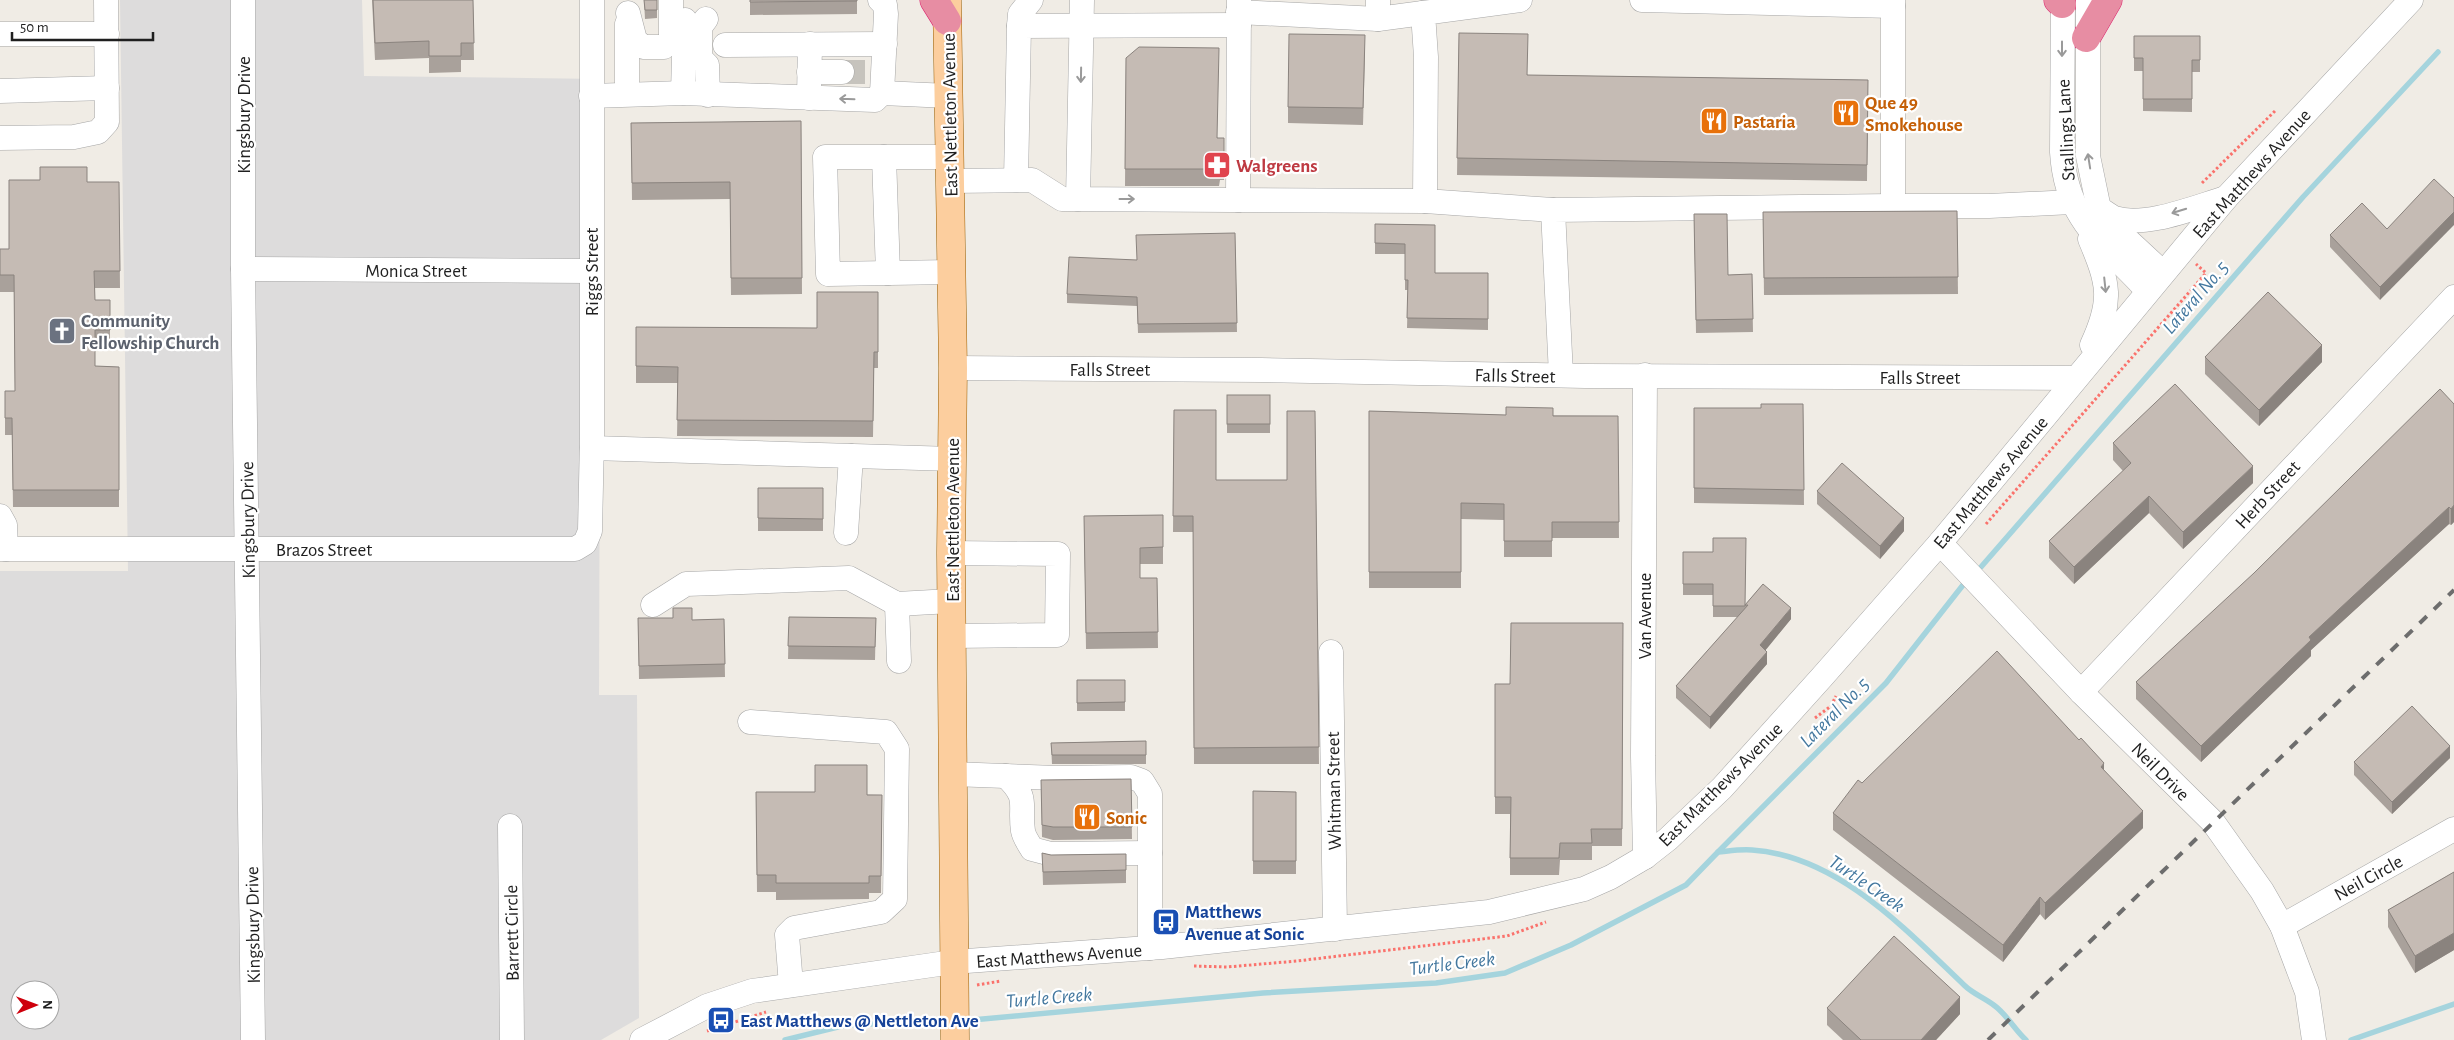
<svg xmlns="http://www.w3.org/2000/svg" width="2454" height="1040" font-family="'Alegreya Sans',sans-serif">
  <rect width="100%" height="100%" fill="#f0ece5"/>
  <path fill="#dddcdc" fill-rule="evenodd" d="M120,0H362L364,76L601,79L599,695H637L639,1018L601,1040H0V571H128ZM20,990H50V1020H20Z"/>
  <g fill="none" stroke-linecap="round" stroke-linejoin="round">
    <g stroke="#a5d4dd" stroke-width="5.5">
      <polyline points="1981,567 2303,197 2438,52"/>
      <polyline points="1718,852 1886,683 1963,585"/>
      <path d="M961,1021L1263,993L1436,983L1505,973L1571,945L1686,885L1718,852C1729,851 1741,849 1752,850C1838,856 1905,929 1964,985C1973,994 1985,998 1995,1006C2007,1015 2015,1030 2026,1040"/>
      <polyline points="785,1040 846,1025 947,1021"/>
      <polyline points="2351,1040 2454,1004"/>
    </g>
    <polyline stroke="#c6c3bd" stroke-width="24" stroke-dasharray="24 12" stroke-linecap="butt" points="842,72 865,72"/>
    <g stroke="#a6a6a6" stroke-width="25">
      <g id="minor">
        <polyline points="243,0 243,269 253,1040"/>
        <polyline points="1378,0 1378,19 1423,13"/>
        <polyline points="1520,0 1423,13 1426,57 1425,201 1553,210"/>
        <polyline points="1642,0 1893,6 1893,0"/>
        <path d="M2063,0L2062,152C2066,221 2104,243 2147,290"/>
        <polyline points="2088,0 2088,156 2099,209 2122,235 2163,273"/>
        <polyline points="1893,6 1893,206 1989,206 2072,202"/>
        <polyline points="1238,12 1378,19"/>
        <polyline points="628,13 635,40 643,47 664,47 671,40 671,0"/>
        <polyline points="706,19 700,27 700,58 707,65 708,95"/>
        <polyline points="1019,26 1020,14 1031,0"/>
        <polyline points="0,34 107,34"/>
        <polyline points="725,45 885,44"/>
        <polyline points="809,72 842,72"/>
        <polyline points="0,91 107,88"/>
        <polyline points="683,93 685,20"/>
        <polyline points="882,93 949,96"/>
        <polyline points="627,94 627,24"/>
        <polyline points="591,96 683,93 875,100 882,93 886,14 885,5 880,0"/>
        <polyline points="809,98 810,44"/>
        <polyline points="0,138 74,137 98,132 107,122 106,0"/>
        <polyline points="884,157 888,273"/>
        <polyline points="950,157 825,157 828,274 951,272"/>
        <polyline points="1016,180 1019,26 1239,25"/>
        <polyline points="950,181 1032,180 1062,199 1425,201"/>
        <polyline points="1078,199 1082,0"/>
        <polyline points="1238,200 1239,0"/>
        <path d="M2101,210C2105,212 2110,216 2114,218C2146,228 2195,207 2226,198"/>
        <path d="M2090,239C2109,284 2113,300 2092,345"/>
        <polyline points="243,269 590,271"/>
        <polyline points="953,368 1261,370 1585,376 2076,378"/>
        <polyline points="1561,375 1553,210 1893,206"/>
        <polyline points="592,448 953,459"/>
        <polyline points="0,516 5,525 6,549"/>
        <polyline points="846,533 851,456"/>
        <polyline points="1940,543 2081,692 2213,822 2262,891 2282,926 2307,992 2314,1040"/>
        <polyline points="0,549 575,549 585,543 590,531 592,438 592,0"/>
        <polyline points="951,553 1058,554 1057,635 951,636"/>
        <polyline points="897,604 899,661"/>
        <polyline points="653,605 686,584 849,578 897,604 951,601"/>
        <polyline points="1331,652 1335,929"/>
        <polyline points="2081,692 2454,297"/>
        <polyline points="750,722 886,732 897,749 895,899 881,912 794,928 787,935 791,985"/>
        <polyline points="952,774 1056,778 1131,777 1142,781 1150,794 1150,948"/>
        <path d="M1006,776C1030,799 1019,804 1023,831C1024,837 1029,844 1032,849L1051,854L1150,853"/>
        <polyline points="510,826 512,1040"/>
        <polyline points="1645,857 1643,756 1645,375"/>
        <polyline points="2282,926 2454,829"/>
        <polyline points="642,1040 707,1006 752,991 953,962 1162,947 1489,912 1584,889 1611,877 1645,857 1668,839 1722,788 1822,677 1940,543 2226,198 2411,0"/>
      </g>
    </g>
    <g stroke="#9a5e00" stroke-width="29">
      <polyline id="major" points="947,0 953,368 951,553 955,1040"/>
    </g>
    <g stroke="#dc246e" stroke-width="29">
      <g id="highway">
        <polyline points="934,0 947,21"/>
        <polyline points="2058,0 2062,4"/>
        <polyline points="2086,38 2108,0"/>
      </g>
    </g>
    <g stroke="#fa726c" stroke-width="3" stroke-dasharray="2.5 2.5" stroke-linecap="butt">
      <polyline points="2202,183 2276,110"/>
      <polyline points="1986,524 2206,273 2196,264"/>
      <polyline points="1815,718 1831,706 1836,696"/>
      <polyline points="1194,966 1227,967 1297,961 1507,936 1546,922"/>
      <polyline points="977,985 1001,981"/>
      <polyline points="707,1031 766,1012"/>
    </g>
    <use href="#minor" stroke="#fff" stroke-width="24"/>
    <use href="#major" stroke="#fcce9e" stroke-width="28"/>
    <use href="#highway" stroke="#e78da3" stroke-width="28"/>
    <polyline stroke="#6d6d6d" stroke-width="4" stroke-dasharray="10 10" stroke-linecap="butt" points="1988,1040 2454,590"/>
  </g>
  <g fill="#a9a19b">
    <polygon points="372,0 473,0 474,60 461,60 461,72 429,73 429,58 375,60"/>
    <polygon points="644,0 657,0 657,18 645,19"/>
    <polygon points="750,0 857,0 857,14 750,15"/>
    <polygon points="1459,33 1528,75 1868,80 1867,181 1457,175"/>
    <polygon points="2134,36 2200,36 2200,72 2192,72 2192,112 2143,111 2143,71 2134,71"/>
    <polygon points="1365,52 1363,125 1288,123 1288,107"/>
    <polygon points="1126,58 1218,138 1224,138 1224,180 1220,180 1219,186 1125,186"/>
    <polygon points="801,121 802,294 731,295 730,199 632,200 631,123"/>
    <polygon points="87,182 119,182 120,288 95,288 95,300 110,316 110,346 95,346 95,366 119,367 119,507 13,507 12,435 5,435 5,391 15,391 14,292 0,292 0,249 9,249"/>
    <polygon points="1957,211 1958,294 1764,295 1763,212"/>
    <polygon points="1694,214 1728,275 1752,274 1753,332 1696,333"/>
    <polygon points="1375,224 1435,225 1435,273 1488,273 1488,330 1407,328 1408,290 1405,290 1405,254 1375,254"/>
    <polygon points="2387,229 2380,300 2330,247 2330,235"/>
    <polygon points="1235,233 1237,332 1138,333 1137,306 1067,303 1067,294"/>
    <polygon points="878,292 878,368 874,368 873,437 677,436 678,383 636,383 636,327 817,328"/>
    <polygon points="2205,357 2322,362 2259,426 2205,374"/>
    <rect x="1227" y="395" width="43" height="38"/>
    <polygon points="1803,404 1804,505 1694,503 1694,408 1761,408"/>
    <polygon points="2454,404 2454,522 2451,525 2449,524 2311,650 2311,656 2201,762 2136,699 2136,682"/>
    <polygon points="1174,410 1216,480 1287,480 1315,411 1319,764 1194,764 1193,532 1173,532"/>
    <polygon points="1369,411 1506,415 1618,416 1619,538 1552,538 1552,557 1504,557 1504,520 1461,519 1461,588 1369,588"/>
    <polygon points="2113,443 2253,483 2183,549 2149,513 2074,584 2049,558 2049,541 2123,471 2113,460"/>
    <rect x="758" y="488" width="65" height="43"/>
    <polygon points="1817,491 1904,531 1880,559 1817,504"/>
    <polygon points="1163,515 1163,564 1140,564 1140,578 1157,578 1158,648 1086,649 1084,516"/>
    <polygon points="1683,552 1745,605 1763,584 1791,619 1765,650 1767,664 1710,729 1676,698 1676,686 1738,617 1713,617 1713,595 1683,595"/>
    <polygon points="789,617 876,618 875,660 788,659"/>
    <polygon points="638,618 692,620 724,619 725,677 639,679"/>
    <polygon points="1623,623 1622,846 1592,846 1592,860 1560,860 1559,875 1510,875 1510,814 1495,814 1495,797 1510,684"/>
    <rect x="1077" y="680" width="48" height="31"/>
    <polygon points="1146,741 1146,764 1052,764 1051,743"/>
    <polygon points="2450,758 2392,814 2354,775 2354,762"/>
    <polygon points="2104,770 2143,828 2045,920 2040,914 2003,962 1833,830 1833,813 1862,783"/>
    <polygon points="1131,779 1132,839 1053,840 1042,837 1041,780"/>
    <polygon points="1253,791 1296,792 1296,874 1253,874"/>
    <polygon points="756,792 882,795 881,893 869,893 869,899 776,900 776,892 757,892"/>
    <polygon points="1042,853 1051,855 1126,854 1126,883 1043,885"/>
    <polygon points="2454,872 2454,950 2415,973 2388,927 2388,910"/>
    <polygon points="1827,1008 1960,1014 1936,1040 1843,1040 1827,1025"/>
  </g>
  <g fill="#8a837e">
    <polygon points="2454,212 2454,225 2380,300 2380,287"/>
    <polygon points="2322,345 2322,362 2259,426 2259,410"/>
    <polygon points="2253,466 2253,483 2183,549 2183,532"/>
    <polygon points="2149,496 2149,513 2074,584 2074,567"/>
    <polygon points="2454,505 2454,522 2451,525 2451,509"/>
    <polygon points="2449,507 2449,524 2311,650 2311,656 2201,762 2201,746 2309,637"/>
    <polygon points="1904,518 1904,531 1880,559 1880,546"/>
    <polygon points="1791,608 1791,619 1760,657 1760,645"/>
    <polygon points="1767,652 1767,664 1710,729 1710,717"/>
    <polygon points="2450,746 2450,758 2392,814 2392,802"/>
    <polygon points="2104,763 2104,780 2101,767"/>
    <polygon points="2143,811 2143,828 2045,920 2045,903"/>
    <polygon points="2040,897 2040,914 2003,962 2003,945"/>
    <polygon points="2454,933 2454,950 2415,973 2415,956"/>
    <polygon points="1960,997 1960,1014 1936,1040 1921,1040"/>
  </g>
  <g fill="#c5bbb4" stroke="#8a837e">
    <polygon points="373,0 473,0 474,43 461,43 461,56 429,56 429,41 375,43"/>
    <polygon points="644,0 657,0 657,10 645,10"/>
    <polygon points="750,0 857,0 857,1 750,2"/>
    <polygon points="1459,33 1528,34 1527,75 1868,80 1867,165 1457,158"/>
    <polygon points="1289,34 1365,35 1363,108 1288,107"/>
    <polygon points="2134,36 2200,36 2200,60 2192,60 2192,99 2143,99 2143,58 2134,58"/>
    <polygon points="1139,47 1219,48 1217,138 1224,138 1224,163 1220,163 1219,169 1125,169 1126,58"/>
    <polygon points="801,121 802,278 731,278 730,182 632,183 631,123"/>
    <polygon points="40,167 87,167 87,182 119,182 120,271 94,271 95,300 110,300 110,330 95,330 95,366 119,367 119,490 13,490 12,418 5,418 5,391 15,391 14,275 0,275 0,249 9,249 9,180 40,180"/>
    <polygon points="2434,179 2454,198 2454,212 2380,287 2330,235 2362,203 2387,229"/>
    <polygon points="1957,211 1958,277 1764,278 1763,212"/>
    <polygon points="1694,214 1727,214 1728,275 1752,274 1753,319 1696,320"/>
    <polygon points="1375,224 1435,225 1435,273 1488,273 1488,319 1407,318 1408,280 1405,280 1405,244 1375,243"/>
    <polygon points="1235,233 1237,323 1138,324 1137,297 1067,294 1069,257 1137,260 1136,235"/>
    <polygon points="817,292 878,292 878,352 874,352 873,421 677,420 678,367 636,366 636,327 817,328"/>
    <polygon points="2268,292 2322,345 2259,410 2205,357"/>
    <polygon points="2175,384 2253,466 2183,532 2149,496 2074,567 2049,541 2131,463 2113,443"/>
    <polygon points="2440,389 2454,404 2454,505 2451,509 2449,507 2309,637 2311,640 2201,746 2136,682 2254,573"/>
    <rect x="1227" y="395" width="43" height="29"/>
    <polygon points="1761,404 1803,404 1804,490 1694,488 1694,408 1761,408"/>
    <polygon points="1506,407 1553,408 1553,416 1618,416 1619,522 1552,522 1552,541 1504,541 1504,504 1461,503 1461,572 1369,572 1369,411 1506,415"/>
    <polygon points="1174,410 1216,410 1216,480 1287,480 1287,411 1315,411 1319,747 1194,748 1193,516 1173,516"/>
    <polygon points="1842,463 1904,518 1880,546 1817,491"/>
    <polygon points="758,488 823,488 823,519 758,518"/>
    <polygon points="1163,515 1163,547 1140,548 1140,578 1157,578 1158,632 1086,633 1084,516"/>
    <polygon points="1713,538 1746,538 1745,606 1713,606 1713,584 1683,584 1683,552 1713,552"/>
    <polygon points="1763,584 1791,608 1760,645 1767,652 1710,717 1676,686 1748,605 1745,605"/>
    <polygon points="673,608 692,608 692,620 724,619 725,664 639,666 638,618 673,618"/>
    <polygon points="789,617 876,618 875,647 788,646"/>
    <polygon points="1511,623 1623,623 1622,829 1591,829 1592,843 1560,843 1559,858 1510,858 1511,797 1495,797 1495,684 1510,684"/>
    <polygon points="1997,651 2079,740 2081,738 2104,763 2101,767 2143,811 2045,903 2040,897 2003,945 1833,813 1858,780 1862,783"/>
    <polygon points="1077,680 1125,680 1125,702 1077,703"/>
    <polygon points="2412,706 2450,746 2392,802 2354,762"/>
    <polygon points="1146,741 1146,755 1052,755 1051,743"/>
    <polygon points="815,765 867,765 867,795 882,795 881,876 869,876 869,883 776,883 776,875 757,875 756,792 815,792"/>
    <polygon points="1131,779 1132,827 1053,827 1042,825 1041,780"/>
    <polygon points="1253,791 1296,792 1296,861 1253,861"/>
    <polygon points="1042,853 1051,855 1126,854 1126,870 1043,872"/>
    <polygon points="2454,872 2454,933 2415,956 2388,910"/>
    <polygon points="1894,936 1960,997 1921,1040 1861,1040 1827,1008"/>
  </g>
  <defs><path id="oneway-shaft" d="M-6 0H5M1.5-3L5.5 0L1.5 3" fill="none" stroke-width="1.6" stroke-linecap="round" stroke-linejoin="round" transform="scale(1.25)"/></defs>
  <g stroke="#9a9a9a">
    <use href="#oneway-shaft" transform="translate(2062 49) rotate(90)"/>
    <use href="#oneway-shaft" transform="translate(1081 75) rotate(91)"/>
    <use href="#oneway-shaft" transform="translate(847 99) rotate(-178)"/>
    <use href="#oneway-shaft" transform="translate(2089 161) rotate(-99)"/>
    <use href="#oneway-shaft" transform="translate(1127 199)"/>
    <use href="#oneway-shaft" transform="translate(2179 211) rotate(163)"/>
    <use href="#oneway-shaft" transform="translate(2105 285) rotate(84)"/>
  </g>
  <defs>
    <g id="restaurant-square" transform="scale(1.4375)"><rect x="-9" y="-9" width="18" height="18" rx="4" fill="#e8710a" stroke="#fff"/><path d="M-5-6h1v4h1v-4h1v4h1v-4h1v5L-1.5 .5V6h-2V.5L-5-1ZM5-6V6H3V1.5H1.5Q1.5-4 5-6Z" fill="#fff"/></g>
    <g id="pharmacy-square" transform="scale(1.4375)"><rect x="-9" y="-9" width="18" height="18" rx="4" fill="#e0444e" stroke="#fff"/><path d="M-2-6h4v4h4v4h-4v4h-4v-4h-4v-4h4Z" fill="#fff"/></g>
    <g id="church-square" transform="scale(1.4375)"><rect x="-9" y="-9" width="18" height="18" rx="4" fill="#6b7280" stroke="#fff"/><path d="M-1.2-6h2.4v3.5h3.3v2.4h-3.3V6h-2.4V-.1h-3.3v-2.4h3.3Z" fill="#fff"/></g>
    <g id="bus-square" transform="scale(1.4375)"><rect x="-9" y="-9" width="18" height="18" rx="4" fill="#1a4fb4" stroke="#fff"/><path d="M-5-6H5V4H4V6H2V4H-2V6H-4V4H-5ZM-3.5-4V0h7V-4ZM-3.5 1.2v1.5H-2V1.2ZM2 1.2v1.5H3.5V1.2Z" fill="#fff"/></g>
  </defs>
  <g fill-rule="evenodd">
    <use href="#restaurant-square" x="1846" y="113"/>
    <use href="#restaurant-square" x="1714" y="121"/>
    <use href="#pharmacy-square" x="1217" y="165"/>
    <use href="#church-square" x="62" y="331"/>
    <use href="#restaurant-square" x="1087" y="817"/>
    <use href="#bus-square" x="1166" y="922"/>
    <use href="#bus-square" x="721" y="1020"/>
  </g>
  <g text-anchor="middle" stroke-width="4.5" stroke-linejoin="round" paint-order="stroke">
    <g font-size="19" font-weight="bold" fill="#c56008" stroke="#fff" text-anchor="start">
      <text x="1865" y="109">Que 49<tspan x="1865" dy="22">Smokehouse</tspan></text>
      <text x="1733" y="128">Pastaria</text>
      <text x="1106" y="824">Sonic</text>
    </g>
    <g font-size="19" fill="#1f1f1f" stroke="#fff">
      <text transform="translate(243 115) rotate(-90)" y="7">Kingsbury Drive</text>
      <text transform="translate(949 115) rotate(-91)" y="7">East Nettleton Avenue</text>
      <text transform="translate(2065 130) rotate(-93)" y="7">Stallings Lane</text>
      <text transform="translate(2251 173) rotate(-48)" y="7">East Matthews Avenue</text>
      <text x="416" y="277">Monica Street</text>
      <text transform="translate(591 272) rotate(-90)" y="7">Riggs Street</text>
      <text x="1110" y="376">Falls Street</text>
      <text transform="translate(1515 375) rotate(1)" y="7">Falls Street</text>
      <text x="1920" y="384">Falls Street</text>
      <text transform="translate(1990 482) rotate(-50)" y="7">East Matthews Avenue</text>
      <text transform="translate(2267 494) rotate(-47)" y="7">Herb Street</text>
      <text transform="translate(247 520) rotate(-91)" y="7">Kingsbury Drive</text>
      <text transform="translate(952 520) rotate(-90)" y="7">East Nettleton Avenue</text>
      <text x="324" y="556">Brazos Street</text>
      <text transform="translate(1644 616) rotate(-90)" y="7">Van Avenue</text>
      <text transform="translate(2161 771) rotate(45)" y="7">Neil Drive</text>
      <text transform="translate(1720 784) rotate(-45)" y="7">East Matthews Avenue</text>
      <text transform="translate(1333 791) rotate(-91)" y="7">Whitman Street</text>
      <text transform="translate(2368 877) rotate(-29)" y="7">Neil Circle</text>
      <text transform="translate(252 925) rotate(-91)" y="7">Kingsbury Drive</text>
      <text transform="translate(511 933) rotate(-91)" y="7">Barrett Circle</text>
      <text transform="translate(1059 955) rotate(-4)" y="7">East Matthews Avenue</text>
    </g>
    <g font-size="19" font-weight="bold" fill="#be3a42" stroke="#fff" text-anchor="start">
      <text x="1236" y="172">Walgreens</text>
    </g>
    <g font-size="19" font-weight="bold" fill="#5b616d" stroke="#fff" text-anchor="start">
      <text x="81" y="327">Community<tspan x="81" dy="22">Fellowship Church</tspan></text>
    </g>
    <g font-size="19" font-weight="bold" fill="#164399" stroke="#fff" text-anchor="start">
      <text x="1185" y="918">Matthews<tspan x="1185" dy="22">Avenue at Sonic</tspan></text>
      <text x="740" y="1027">East Matthews @ Nettleton Ave</text>
    </g>
    <g font-size="20" font-style="italic" fill="#44789f" stroke="#fff">
      <text transform="translate(2195 297) rotate(-49)" y="7">Lateral No. 5</text>
      <text transform="translate(1834 712) rotate(-45)" y="7">Lateral No. 5</text>
      <text transform="translate(1867 883) rotate(34)" y="7">Turtle Creek</text>
      <text transform="translate(1452 963) rotate(-7)" y="7">Turtle Creek</text>
      <text transform="translate(1049 997) rotate(-5)" y="7">Turtle Creek</text>
    </g>
  </g>
  <g transform="translate(35 1005) rotate(89)"><circle r="24" fill="#ffffff" stroke="#a5a5a5"/>
  <path d="M0-4L9 19L0 12L-9 19Z" fill="#ce000c"/>
  <text y="-8" font-size="14" font-weight="bold" text-anchor="middle" fill="#1f1f1f">N</text>
  </g>
  <path d="M12 32v8h141v-8" fill="none" stroke="#1f1f1f" stroke-width="2.5"/>
  <text x="20" y="32" font-size="15" fill="#1f1f1f" stroke="#ffffff" stroke-width="4" paint-order="stroke">50 m</text>
</svg>
